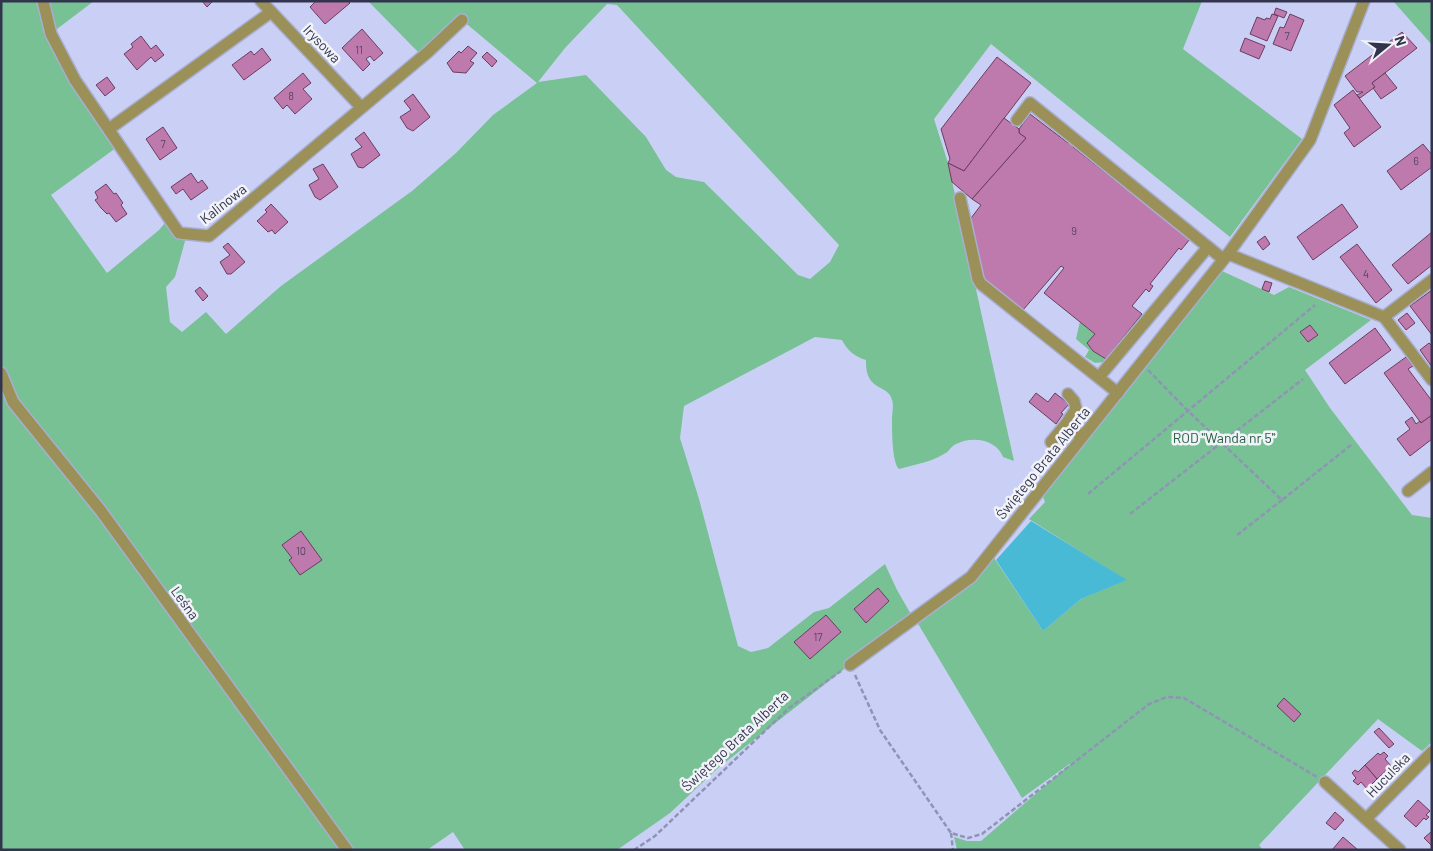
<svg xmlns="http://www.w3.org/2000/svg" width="1433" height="851" font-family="Barlow,sans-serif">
  <rect width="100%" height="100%" fill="#cad0f5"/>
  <g fill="#77c195" fill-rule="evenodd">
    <path d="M1,1H94L53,32L75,80L120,145L51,195L107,273L159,230L169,218L187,234L175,277L166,287L170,322L182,332L206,312L226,334L281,286L412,191L456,153L493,115L537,83L462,20L423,57L368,1H1202L1183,49L1302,139L1230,237L991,44L934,119L948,163L1014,461L1003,457C996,439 972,436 956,444C951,446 949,452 944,454C931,462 914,465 899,469C892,463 892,430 892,419C892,413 894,405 892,400C888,383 865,393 866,360C855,357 847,350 842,340L815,337L684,406L680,438L699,499L738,646L751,652L768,648L814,612L829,608L885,564L897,590L912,616L718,768L670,813L617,850H465L453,832L427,850H1ZM607,4L617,5L839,245L830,262L810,279L798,275L704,182L676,177L666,170L646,137L586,75L538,82L565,48Z"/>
    <polygon points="1393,1 1432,1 1432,45"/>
    <polygon points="1222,271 1274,295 1289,287 1371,320 1305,370 1330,408 1412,515 1432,518 1432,742 1422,751 1378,719 1259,845 1263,850 957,850 954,837 967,841 981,841 1075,760 1022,798 917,622 994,558 1043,631 1081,599 1126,580 1029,519 1045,502 1043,497 1050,487"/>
    <polygon points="1142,314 1145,315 1105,362 1095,363 1085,357 1089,350 1076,339 1080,321 1095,334 1087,343 1093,351 1106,359"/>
  </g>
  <polygon fill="#49bad5" points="1031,521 1127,580 1081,599 1043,631 996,560"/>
  <g fill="#bf7aad" stroke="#6c3c60">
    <polygon points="202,1 213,1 207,7"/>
    <polygon points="316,1 348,1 350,3 325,24 310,7"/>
    <polygon points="1276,8 1287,12 1284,18 1274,14"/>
    <polygon points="1272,14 1278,16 1267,41 1250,34 1257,17 1265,20 1266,18 1270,19"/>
    <polygon points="1290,14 1304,20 1291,51 1273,44 1280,27 1284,28"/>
    <polygon points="362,29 383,53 374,61 370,56 366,59 370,64 363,71 342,48"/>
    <polygon points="1402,32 1417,48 1372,83 1375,87 1360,98 1357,95 1363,92 1357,92 1345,76"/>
    <polygon points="141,36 151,49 156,45 164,55 155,62 151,57 137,70 124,54 133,47 131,44"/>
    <polygon points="1245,38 1265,46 1259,59 1240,51"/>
    <polygon points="468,46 477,53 470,61 474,63 466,73 453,72 447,63 459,51 461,53"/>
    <polygon points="262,48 271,60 244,80 232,65 251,51 254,55"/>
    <polygon points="487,52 497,61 492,67 482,57"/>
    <polygon points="997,57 1031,83 964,171 948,163 950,159 941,129"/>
    <polygon points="303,73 311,83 303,89 312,99 295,114 287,105 283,109 274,98"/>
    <polygon points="1385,73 1397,88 1381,99 1373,88 1375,87 1372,83"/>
    <polygon points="107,77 115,88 105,96 96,85"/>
    <polygon points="1353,90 1381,127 1354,147 1344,133 1350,128 1334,105"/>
    <polygon points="413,94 430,117 413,131 407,128 400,117 411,110 404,101"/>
    <polygon points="1030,114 1068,143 1070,141 1074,145 1073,147 1092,162 1190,239 1181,250 1179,248 1150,284 1153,286 1149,292 1146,289 1132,306 1142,314 1106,359 1093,351 1087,343 1095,334 1044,293 1064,268 1061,266 1023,310 980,275 968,222 981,205 972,199 1026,138 1019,133 1019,129"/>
    <polygon points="1004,118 1019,129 1019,133 1026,138 972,199 952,182 948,163 964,171"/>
    <polygon points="163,127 177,148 160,160 146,139"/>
    <polygon points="364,132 380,155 363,168 358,167 351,154 362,147 355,139"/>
    <polygon points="1423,144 1432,155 1432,167 1401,190 1387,171"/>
    <polygon points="323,164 338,187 320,200 315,197 309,185 319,179 313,169"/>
    <polygon points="191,173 198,183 202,180 208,188 191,200 183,189 176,194 171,187"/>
    <polygon points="106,184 114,194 116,193 123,203 121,205 127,214 116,222 109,213 107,214 101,208 95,200 98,198 95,192"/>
    <polygon points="271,204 288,222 275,234 272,230 268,232 257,221 267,212 265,210"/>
    <polygon points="1342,204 1358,227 1313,260 1297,237"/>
    <polygon points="1432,232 1432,265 1408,284 1392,265"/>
    <polygon points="1265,236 1270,244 1263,250 1257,242"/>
    <polygon points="228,243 245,262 231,274 227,274 220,262 230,255 223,247"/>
    <polygon points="1357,244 1392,290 1376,303 1340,257"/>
    <polygon points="1265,281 1272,283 1269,292 1262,289"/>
    <polygon points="200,287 208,296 203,301 195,291"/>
    <polygon points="1432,290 1432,335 1410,306"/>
    <polygon points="1407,313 1415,323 1406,330 1398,320"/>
    <polygon points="1310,325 1318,335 1308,342 1300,332"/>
    <polygon points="1375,328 1391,350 1345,384 1329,363"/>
    <polygon points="1429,343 1432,346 1432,367 1420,350"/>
    <polygon points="1406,357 1413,366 1408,369 1432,401 1432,415 1421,423 1384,373"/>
    <polygon points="1036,393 1048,402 1055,393 1069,404 1061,413 1063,414 1056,424 1029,402"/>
    <polygon points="1432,415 1432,439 1410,456 1397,439 1410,429 1405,422 1412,417 1416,424 1420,421 1421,423"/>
    <polygon points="301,531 322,560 300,575 289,560 292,558 282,545"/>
    <polygon points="878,588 889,601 866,623 854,609"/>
    <polygon points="826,615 841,632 810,659 794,642"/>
    <polygon points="1284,698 1301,714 1294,722 1277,706"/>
    <polygon points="1379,728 1394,744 1389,748 1374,732"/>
    <polygon points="1384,752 1388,756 1385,759 1391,766 1377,779 1365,765 1378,753 1380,755"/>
    <polygon points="1365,765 1377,779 1367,789 1361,782 1358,785 1353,781 1356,778 1352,773 1355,770 1358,772"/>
    <polygon points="1418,800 1430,811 1426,815 1429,817 1426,820 1424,818 1416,827 1404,816"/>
    <polygon points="1335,812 1344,820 1335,830 1326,823"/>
    <polygon points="1432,831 1432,846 1424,838"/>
    <polygon points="1343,837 1358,850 1332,850"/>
  </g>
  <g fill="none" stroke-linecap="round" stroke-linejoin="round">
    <g stroke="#a8aed0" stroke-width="14">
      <g id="minor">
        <polyline points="43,1 51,34 75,80 179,233 209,236 428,52 462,20"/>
        <polyline points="261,1 361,107"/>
        <polyline points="1017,120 1030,103 1223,259"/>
        <polyline points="109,129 271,12"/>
        <polyline points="960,198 978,279 981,284 1118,393"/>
        <polyline points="1228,254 1384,317"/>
        <polyline points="1432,280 1384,317 1432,380"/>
        <polyline points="1,373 13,402 101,511 347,850"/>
        <polyline points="1099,377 1208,247"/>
        <polyline points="1066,424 1076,409 1074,401 1068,394"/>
        <polyline points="1051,442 1066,424 1082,437"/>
        <polyline points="1408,491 1432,472"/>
        <polyline points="850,665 971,577 1228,254 1310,140 1364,1"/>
        <polyline points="1325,782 1400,850"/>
        <polyline points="1366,819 1432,752"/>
      </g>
    </g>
    <g stroke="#8f94b4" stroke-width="2.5" stroke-dasharray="5 2.5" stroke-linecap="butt">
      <polyline points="1148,370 1187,410 1282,500 1351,445"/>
      <polyline points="1088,494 1315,305"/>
      <polyline points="1130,514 1303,379"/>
      <polyline points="1237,535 1282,500"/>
      <polyline points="855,675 880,730 951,833 968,838 982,834 1149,704 1167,697 1184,698 1317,777"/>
      <polyline points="951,833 953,850"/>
      <polyline points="634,850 655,836 789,708 841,671"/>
    </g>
    <use href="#minor" stroke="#9c9059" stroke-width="11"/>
  </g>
  <g text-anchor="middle" stroke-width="5" stroke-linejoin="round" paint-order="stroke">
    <g font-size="11" fill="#544664">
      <text x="1287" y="40">7</text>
      <text x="359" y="54">11</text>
      <text x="291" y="100">8</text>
      <text x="163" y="148">7</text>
      <text x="1416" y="165">6</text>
      <text x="1074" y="235">9</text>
      <text x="1366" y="278">4</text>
      <text x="301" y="555">10</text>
      <text x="818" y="641">17</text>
    </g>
    <g font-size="14" fill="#31344c" stroke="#f2f3f9">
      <text transform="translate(322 44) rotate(46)" y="5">Irysowa</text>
      <text transform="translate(223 204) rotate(-38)" y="5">Kalinowa</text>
      <text transform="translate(1043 463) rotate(-51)" y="5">Świętego Brata Alberta</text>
      <text transform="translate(185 603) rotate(54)" y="5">Leśna</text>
      <text transform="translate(735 741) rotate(-43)" y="5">Świętego Brata Alberta</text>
      <text transform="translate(1388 775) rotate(-46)" y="5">Huculska</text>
    </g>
    <g font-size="14" fill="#215e3e" stroke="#f2f3f9">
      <text x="1224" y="443">ROD "Wanda nr 5"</text>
    </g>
  </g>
  <rect width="1433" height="851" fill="none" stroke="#31344c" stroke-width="5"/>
  <g transform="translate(1388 45) rotate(72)" stroke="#f2f3f9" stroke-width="4" paint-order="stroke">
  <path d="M0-4L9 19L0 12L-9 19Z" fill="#31344c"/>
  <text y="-8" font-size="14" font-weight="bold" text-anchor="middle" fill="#31344c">N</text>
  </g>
</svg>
